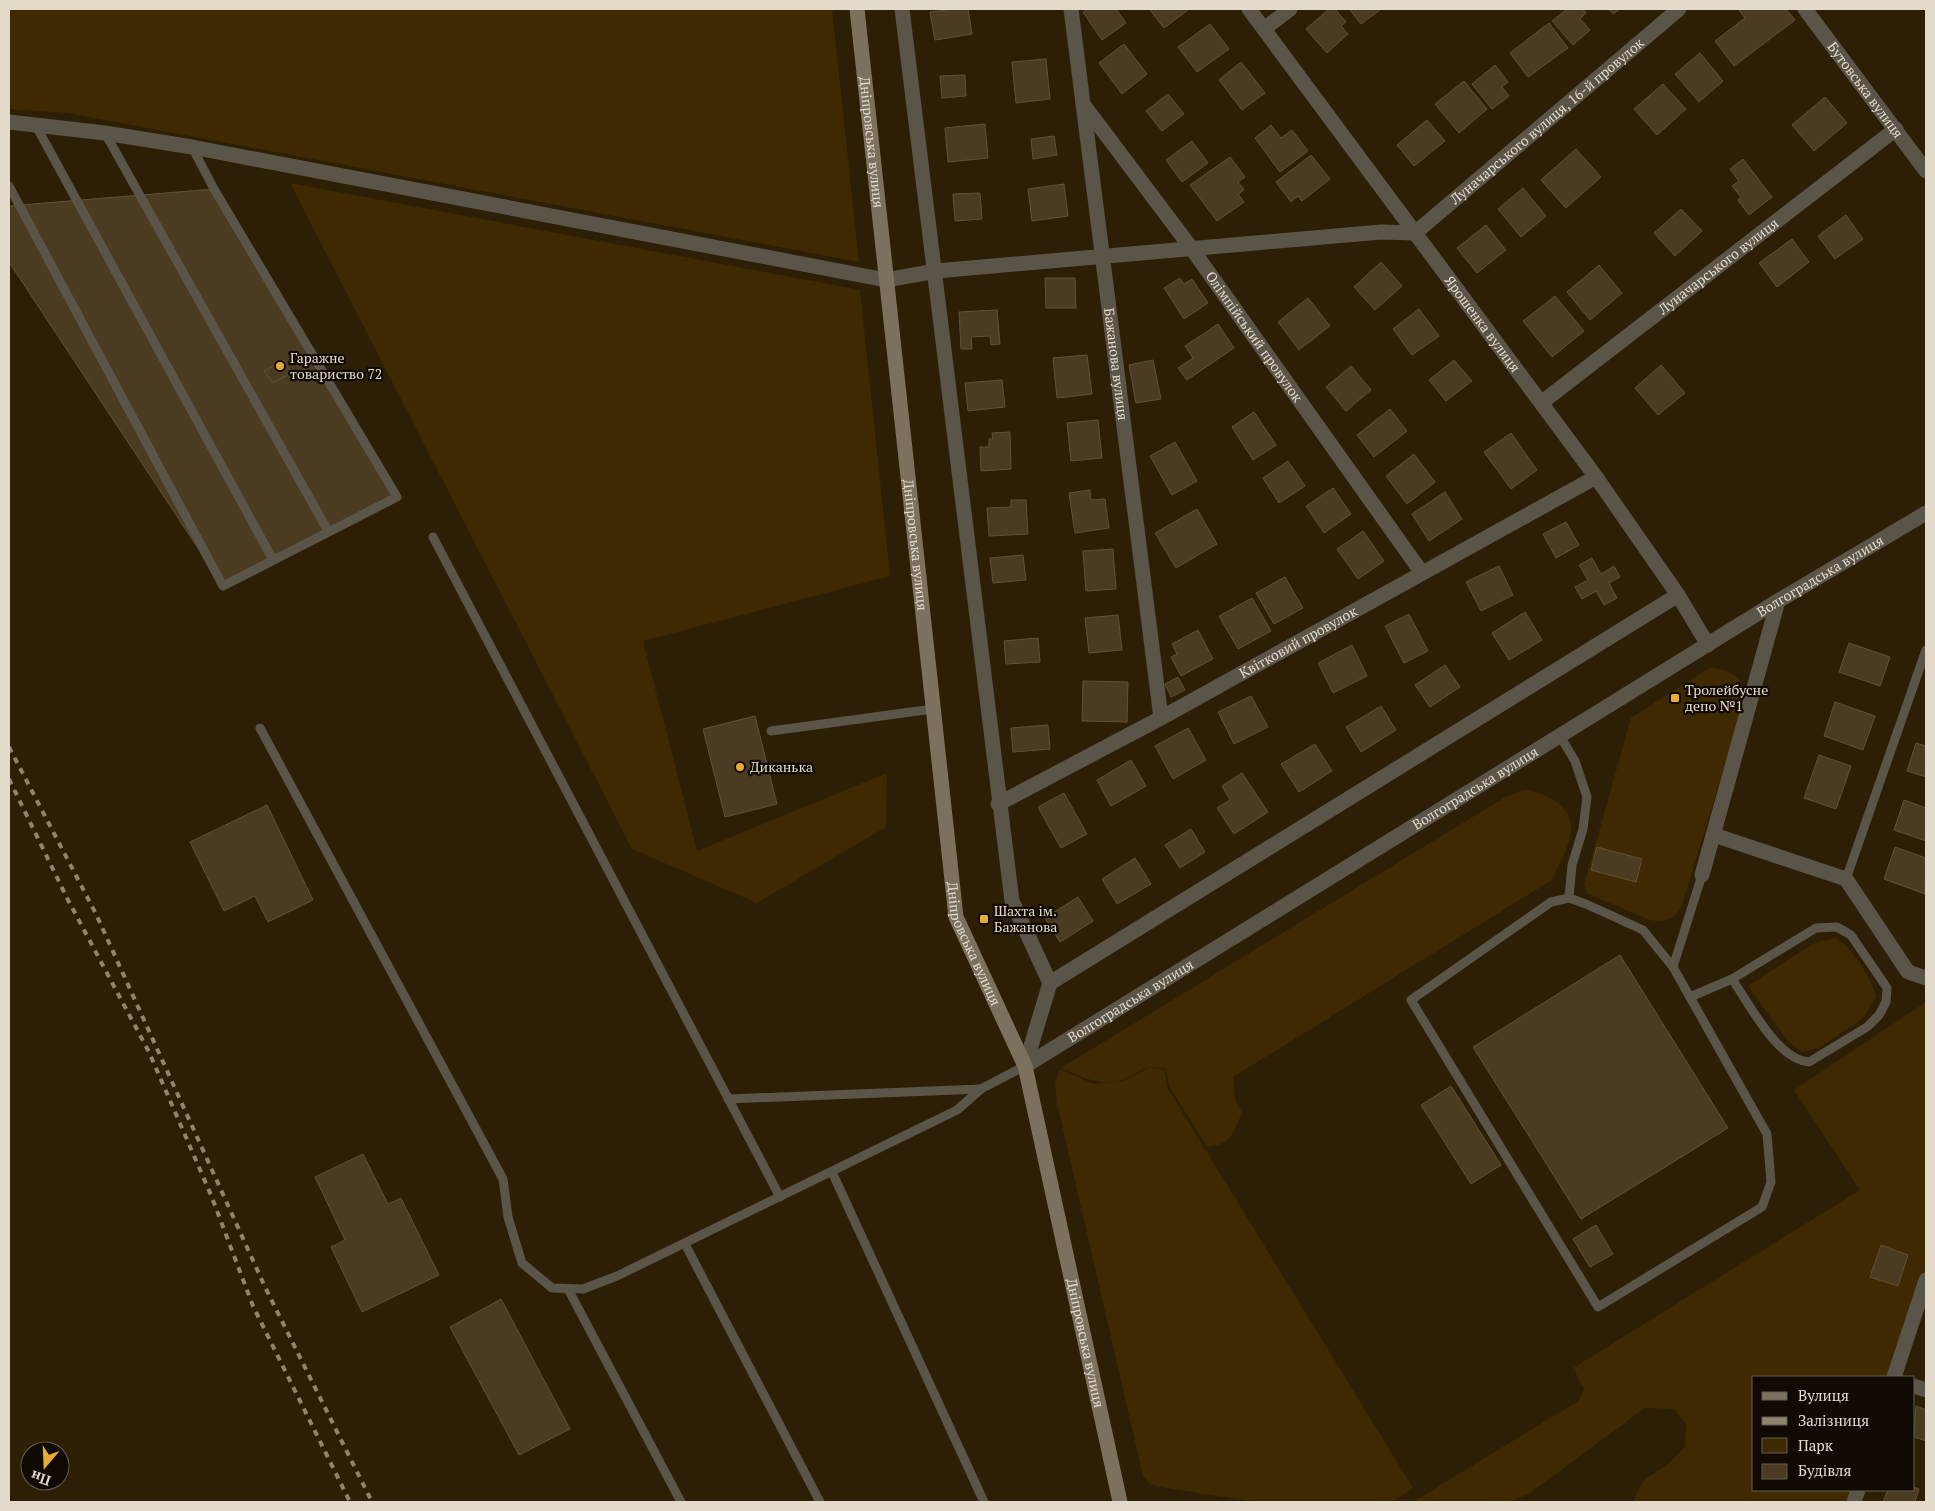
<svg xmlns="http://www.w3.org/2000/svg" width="1935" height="1511" font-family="'PT Serif',serif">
  <rect width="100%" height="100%" fill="#2d1f05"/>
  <g fill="#3e2900">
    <polygon points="9,9 832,9 859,262 68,113 9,109"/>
    <polygon points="290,183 860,290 890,576 643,641 697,851 887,773 886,827 757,903 632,849"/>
    <path d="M1709,668C1731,668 1746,679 1744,702L1682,905C1675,919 1665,923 1650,920L1593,896L1587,893L1584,885L1631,718Z"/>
    <path d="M1524,790C1544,792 1571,803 1571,828C1571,845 1558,865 1552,880L1233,1077L1235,1099L1242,1112C1234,1132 1231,1145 1207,1147L1169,1086L1166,1069C1143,1064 1144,1071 1125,1079C1103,1088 1081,1077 1061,1068L1507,796Z"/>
    <path d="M1835,938C1850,944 1873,981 1876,997L1862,1019L1819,1048L1801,1052L1787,1040L1748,986L1814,943Z"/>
    <polygon points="1926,1002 1926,1267 1891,1377 1754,1377 1754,1490 1854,1490 1850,1502 1633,1502 1642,1482 1668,1464 1685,1447 1686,1424 1674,1409 1645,1408 1530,1493 1510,1502 1413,1502 1578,1401 1584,1389 1573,1368 1860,1190 1794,1090"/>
    <polygon points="1150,1067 1165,1070 1167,1087 1413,1488 1393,1502 1257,1502 1160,1487 1150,1484 1143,1476 1057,1103 1055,1084 1060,1069 1093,1084 1123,1081"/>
  </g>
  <g fill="#4a3b21" stroke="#615137">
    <polygon points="954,9 968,9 972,34 935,40 930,12"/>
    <polygon points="1088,9 1116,9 1126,23 1102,40 1083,12"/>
    <polygon points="1149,9 1189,9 1164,28"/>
    <polygon points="1329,9 1335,9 1346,22 1341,26 1348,34 1327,53 1306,29"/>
    <polygon points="1349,9 1381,9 1361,24"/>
    <polygon points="1567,9 1583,9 1586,13 1580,19 1590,30 1573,45 1552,21"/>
    <polygon points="1609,9 1620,9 1613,14"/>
    <polygon points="1738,9 1786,9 1795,20 1734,66 1715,41 1745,18"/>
    <polygon points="1549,23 1568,48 1528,77 1510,53"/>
    <polygon points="1210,24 1229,49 1197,72 1178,47"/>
    <polygon points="1124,44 1147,74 1122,94 1099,63"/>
    <polygon points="1700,53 1723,81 1699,102 1675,74"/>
    <polygon points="1046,59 1050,99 1016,103 1012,62"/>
    <polygon points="1241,62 1265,93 1242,110 1219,80"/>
    <polygon points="1495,65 1508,82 1502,87 1509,96 1492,109 1472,84"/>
    <polygon points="965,75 966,96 942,98 940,76"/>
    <polygon points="1464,81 1487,109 1459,133 1435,104"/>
    <polygon points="1663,84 1686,109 1657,135 1634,109"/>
    <polygon points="1168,94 1184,114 1162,131 1146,111"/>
    <polygon points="1825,97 1847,123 1814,151 1792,125"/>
    <polygon points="1427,120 1445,141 1414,166 1397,145"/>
    <polygon points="985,124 988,158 948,162 945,128"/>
    <polygon points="1271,125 1281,138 1292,130 1308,151 1280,172 1255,138"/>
    <polygon points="1054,136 1057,155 1033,159 1031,139"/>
    <polygon points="1192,141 1208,163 1182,182 1166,160"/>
    <polygon points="1576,149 1601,177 1566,208 1541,180"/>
    <polygon points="1311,155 1330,179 1302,201 1298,196 1291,202 1276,182"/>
    <polygon points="1230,157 1245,177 1238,182 1244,190 1238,194 1244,202 1217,221 1190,185"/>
    <polygon points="1743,159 1772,197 1749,215 1738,200 1741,197 1732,186 1739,181 1730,169"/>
    <polygon points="1064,184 1068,216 1032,221 1028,189"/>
    <polygon points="1523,188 1546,216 1521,237 1498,209"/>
    <polygon points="214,189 397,497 223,586 9,262 9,206"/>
    <polygon points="980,193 982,219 955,221 953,194"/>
    <polygon points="1681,209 1702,231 1675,256 1654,233"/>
    <polygon points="1846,215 1863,239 1835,259 1818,236"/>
    <polygon points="1486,225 1506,250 1477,273 1457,248"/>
    <polygon points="1792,239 1809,262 1777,287 1759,263"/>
    <polygon points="1381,262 1402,286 1375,310 1354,287"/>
    <polygon points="1599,265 1622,293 1590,320 1567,292"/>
    <polygon points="1045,278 1075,278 1076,308 1046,308"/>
    <polygon points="1180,278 1184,284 1192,279 1208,303 1184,319 1164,288"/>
    <polygon points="1555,296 1584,331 1552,357 1523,321"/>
    <polygon points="1308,298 1330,326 1299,350 1278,322"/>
    <polygon points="1419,309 1439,336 1412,355 1393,329"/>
    <polygon points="997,310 1000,344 991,345 990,336 971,337 972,349 961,349 959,312"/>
    <polygon points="1218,324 1234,348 1187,380 1178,368 1193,358 1185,346"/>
    <polygon points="1087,355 1092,394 1057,398 1053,358"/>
    <polygon points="284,360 291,373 273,383 264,371"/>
    <polygon points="1153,360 1161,399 1136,403 1129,365"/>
    <polygon points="1454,360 1472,381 1446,401 1429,380"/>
    <polygon points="1661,365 1685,393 1658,415 1635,388"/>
    <polygon points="1351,366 1371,390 1346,411 1326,387"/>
    <polygon points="1002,380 1005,407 968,411 965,383"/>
    <polygon points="1390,409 1407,431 1374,457 1357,435"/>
    <polygon points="1254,412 1276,445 1253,460 1232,427"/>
    <polygon points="1098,420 1102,458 1071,461 1067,423"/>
    <polygon points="1010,432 1011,469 981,471 980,447 989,447 989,439 993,439 992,433"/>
    <polygon points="1511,433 1537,470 1511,489 1484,452"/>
    <polygon points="1175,442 1197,481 1172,495 1150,456"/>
    <polygon points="1414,454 1435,482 1407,504 1386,476"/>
    <polygon points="1288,461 1305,486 1279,503 1263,478"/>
    <polygon points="1333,488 1351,514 1324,533 1306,506"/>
    <polygon points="1090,490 1091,500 1105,499 1109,528 1075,533 1069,493"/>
    <polygon points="1445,492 1462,519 1429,541 1412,514"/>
    <polygon points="1011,500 1026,500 1028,534 989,536 987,508 1011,507"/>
    <polygon points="1197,509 1217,544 1176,568 1155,533"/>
    <polygon points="1566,522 1579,545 1556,558 1543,534"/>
    <polygon points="1363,531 1384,561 1358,579 1337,549"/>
    <polygon points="1113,549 1116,589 1086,591 1083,551"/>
    <polygon points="1023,555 1026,580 993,583 990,558"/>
    <polygon points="1592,558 1601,574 1614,566 1620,577 1609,583 1617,598 1604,605 1596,591 1582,599 1575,587 1588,580 1579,565"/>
    <polygon points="1499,566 1513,595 1481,611 1466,582"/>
    <polygon points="1285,577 1303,608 1274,624 1256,593"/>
    <polygon points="1252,598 1271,631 1238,649 1219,616"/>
    <polygon points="1525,612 1542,640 1509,660 1492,633"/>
    <polygon points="1409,614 1428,651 1404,663 1385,626"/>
    <polygon points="1118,615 1122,650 1089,653 1085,618"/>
    <polygon points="1198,630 1213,659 1181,676 1171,657 1177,654 1172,644"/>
    <polygon points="1038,638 1040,662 1006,664 1004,641"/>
    <polygon points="1849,643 1890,657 1880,686 1839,672"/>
    <polygon points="1352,645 1367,676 1333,693 1318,663"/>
    <polygon points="1445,665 1460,687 1430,707 1415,685"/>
    <polygon points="1178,677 1185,690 1171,697 1165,684"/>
    <polygon points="1083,681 1128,682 1127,722 1082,721"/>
    <polygon points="1251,696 1268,727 1234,744 1218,712"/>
    <polygon points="1835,702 1875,716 1863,750 1824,736"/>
    <polygon points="1381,706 1396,730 1361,752 1346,727"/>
    <polygon points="755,716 777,804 725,817 703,729"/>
    <polygon points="1048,725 1050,749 1013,752 1011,728"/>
    <polygon points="1188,728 1206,760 1173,779 1155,746"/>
    <polygon points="1916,743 1926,746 1926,777 1907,771"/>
    <polygon points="1315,744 1332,771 1299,792 1281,764"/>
    <polygon points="1819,755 1851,766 1836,809 1804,798"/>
    <polygon points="1131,760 1146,786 1111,806 1097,780"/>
    <polygon points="1242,773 1268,812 1234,834 1217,808 1230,800 1222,786"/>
    <polygon points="1064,793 1087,834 1061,848 1038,807"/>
    <polygon points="1904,800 1926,808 1926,841 1894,830"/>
    <polygon points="267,805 313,900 268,922 255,896 224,911 190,842"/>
    <polygon points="1191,829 1205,852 1180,868 1165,845"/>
    <polygon points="1597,847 1642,859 1636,882 1591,870"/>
    <polygon points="1895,847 1926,858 1925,894 1884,879"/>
    <polygon points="1135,858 1151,884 1117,904 1102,879"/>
    <polygon points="1078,897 1093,921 1060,942 1045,918"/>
    <polygon points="1620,955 1728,1128 1581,1219 1473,1047"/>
    <polygon points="1451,1086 1501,1165 1471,1184 1421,1105"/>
    <polygon points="363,1154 388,1204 401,1198 439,1275 362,1312 331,1247 345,1240 315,1177"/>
    <polygon points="1596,1225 1613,1254 1590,1267 1573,1239"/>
    <polygon points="1881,1245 1908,1255 1898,1286 1870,1277"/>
    <polygon points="501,1299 570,1429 519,1455 450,1327"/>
    <polygon points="1916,1406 1926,1410 1926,1441 1914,1437"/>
    <polygon points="1914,1487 1919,1489 1915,1502 1883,1502 1888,1490 1914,1490"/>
  </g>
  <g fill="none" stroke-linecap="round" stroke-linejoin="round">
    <g stroke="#5b5449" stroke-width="9">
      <polyline points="35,124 273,560"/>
      <polyline points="105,133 328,531"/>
      <polyline points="9,186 223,586 397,497 214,189 192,147"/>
      <polyline points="433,537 780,1197"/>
      <polyline points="260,728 503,1179 508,1217 522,1263 552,1288 583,1289 617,1276 957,1110 981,1089 1025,1066"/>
      <polyline points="771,731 933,709"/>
      <polyline points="1560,736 1575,761 1587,797 1583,829 1572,865 1569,898"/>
      <polyline points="1846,879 1926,650"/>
      <polyline points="1673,967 1643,930 1586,904 1569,898 1551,902 1411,1000 1598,1307 1762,1207 1771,1182 1767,1134 1673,967 1702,875"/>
      <path d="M1690,997L1732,979L1816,928L1837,927L1851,935L1887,988L1886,1002L1879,1015L1867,1027L1809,1062C1777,1060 1749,1003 1732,979"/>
      <polyline points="728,1099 981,1089"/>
      <polyline points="832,1172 984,1502"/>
      <polyline points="685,1244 820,1502"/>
      <polyline points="568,1289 681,1502"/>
    </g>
    <g stroke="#5b5449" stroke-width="15">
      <polyline points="902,9 1012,901 1050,983 1025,1066"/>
      <path id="s1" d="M1071,9L1161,718"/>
      <path id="s2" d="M1249,9L1596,477L1678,595L1708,645"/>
      <path id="s3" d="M1805,9L1926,171"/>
      <polyline points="1264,29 1290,9"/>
      <path id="s4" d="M1083,104L1192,249L1422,573"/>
      <path id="s5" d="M9,122L105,133L192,147L886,280L936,271L1381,232L1415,233L1679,9"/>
      <path id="s6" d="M1541,403L1896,129"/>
      <path id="s7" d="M998,804L1161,718L1596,477"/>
      <polyline points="1714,835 1846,879 1908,972 1926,978"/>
      <polyline points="1702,875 1778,601"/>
      <polyline points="1050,983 1678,595"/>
      <path id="s8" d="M1025,1066L1778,601L1926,513"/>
      <polyline points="1894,1377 1926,1280"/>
      <polyline points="1914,1386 1926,1390"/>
      <polyline points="1854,1502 1858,1490"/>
    </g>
    <path stroke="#7c715f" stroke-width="15" id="s9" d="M857,9L956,917L1025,1066L1120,1502"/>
    <g stroke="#8f8470" stroke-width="4" stroke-dasharray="6 6" stroke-linecap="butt">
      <polyline points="9,747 96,914 265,1287 372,1502"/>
      <polyline points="9,779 67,898 149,1052 211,1195 253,1306 350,1502"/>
    </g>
  </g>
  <g fill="#e7ac36" stroke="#100a02" stroke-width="2">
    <circle cx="280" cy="366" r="5"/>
    <rect x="1670" y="693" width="10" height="10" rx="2.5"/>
    <circle cx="740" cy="767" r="5"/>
    <rect x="979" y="914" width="10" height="10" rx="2.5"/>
  </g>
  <g text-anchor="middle" stroke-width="4.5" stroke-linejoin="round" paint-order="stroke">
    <g font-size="14" fill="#e4dacc" stroke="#100a02">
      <text dy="5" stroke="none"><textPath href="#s3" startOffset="101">Бутовська вулиця</textPath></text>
      <text dy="5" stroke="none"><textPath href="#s5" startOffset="1596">Луначарського вулиця, 16-й провулок</textPath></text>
      <text dy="5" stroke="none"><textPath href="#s9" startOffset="134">Дніпровська вулиця</textPath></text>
      <text dy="5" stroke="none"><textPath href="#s6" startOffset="224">Луначарського вулиця</textPath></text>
      <text dy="5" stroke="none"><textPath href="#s2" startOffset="392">Ярошенка вулиця</textPath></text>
      <text dy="5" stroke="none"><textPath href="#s4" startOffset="289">Олімпійський провулок</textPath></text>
      <text dy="5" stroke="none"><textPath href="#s1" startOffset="358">Бажанова вулиця</textPath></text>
      <text dy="5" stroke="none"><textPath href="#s9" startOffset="539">Дніпровська вулиця</textPath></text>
      <text dy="5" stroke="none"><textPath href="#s8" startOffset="934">Волгоградська вулиця</textPath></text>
      <text dy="5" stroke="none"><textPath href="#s7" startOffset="341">Квітковий провулок</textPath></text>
      <text dy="5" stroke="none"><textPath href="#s8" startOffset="529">Волгоградська вулиця</textPath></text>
      <text dy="5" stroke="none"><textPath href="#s9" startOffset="944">Дніпровська вулиця</textPath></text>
      <text dy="5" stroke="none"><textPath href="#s8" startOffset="124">Волгоградська вулиця</textPath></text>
      <text dy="5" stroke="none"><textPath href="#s9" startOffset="1361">Дніпровська вулиця</textPath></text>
    </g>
    <g font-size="14" fill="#e4dacc" stroke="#100a02" text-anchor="start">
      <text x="290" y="363">Гаражне<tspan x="290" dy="16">товариство 72</tspan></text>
      <text x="1685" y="695">Тролейбусне<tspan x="1685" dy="16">депо №1</tspan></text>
      <text x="750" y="772">Диканька</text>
      <text x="994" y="916">Шахта ім.<tspan x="994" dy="16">Бажанова</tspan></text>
    </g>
  </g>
  <rect width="1935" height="1511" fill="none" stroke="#e4dacc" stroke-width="20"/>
  <rect x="1752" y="1376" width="162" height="115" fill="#100a02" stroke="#655d53"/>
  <rect x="1762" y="1392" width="25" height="8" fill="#7c715f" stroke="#655d53"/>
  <text x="1798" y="1401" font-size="15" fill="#e4dacc">Вулиця</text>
  <rect x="1762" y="1417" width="25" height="8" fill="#8f8470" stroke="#655d53"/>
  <text x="1798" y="1426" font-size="15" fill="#e4dacc">Залізниця</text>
  <rect x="1762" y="1438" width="25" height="15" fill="#3e2900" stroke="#655d53"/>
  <text x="1798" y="1451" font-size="15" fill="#e4dacc">Парк</text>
  <rect x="1762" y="1464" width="25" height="15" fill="#4a3b21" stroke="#655d53"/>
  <text x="1798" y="1476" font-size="15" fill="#e4dacc">Будівля</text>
  <g transform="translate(45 1466) rotate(199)"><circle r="24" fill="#100a02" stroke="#655d53"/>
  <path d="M0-4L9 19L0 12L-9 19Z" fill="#e7ac36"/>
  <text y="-8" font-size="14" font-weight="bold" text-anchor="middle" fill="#e4dacc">Пн</text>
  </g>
</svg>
